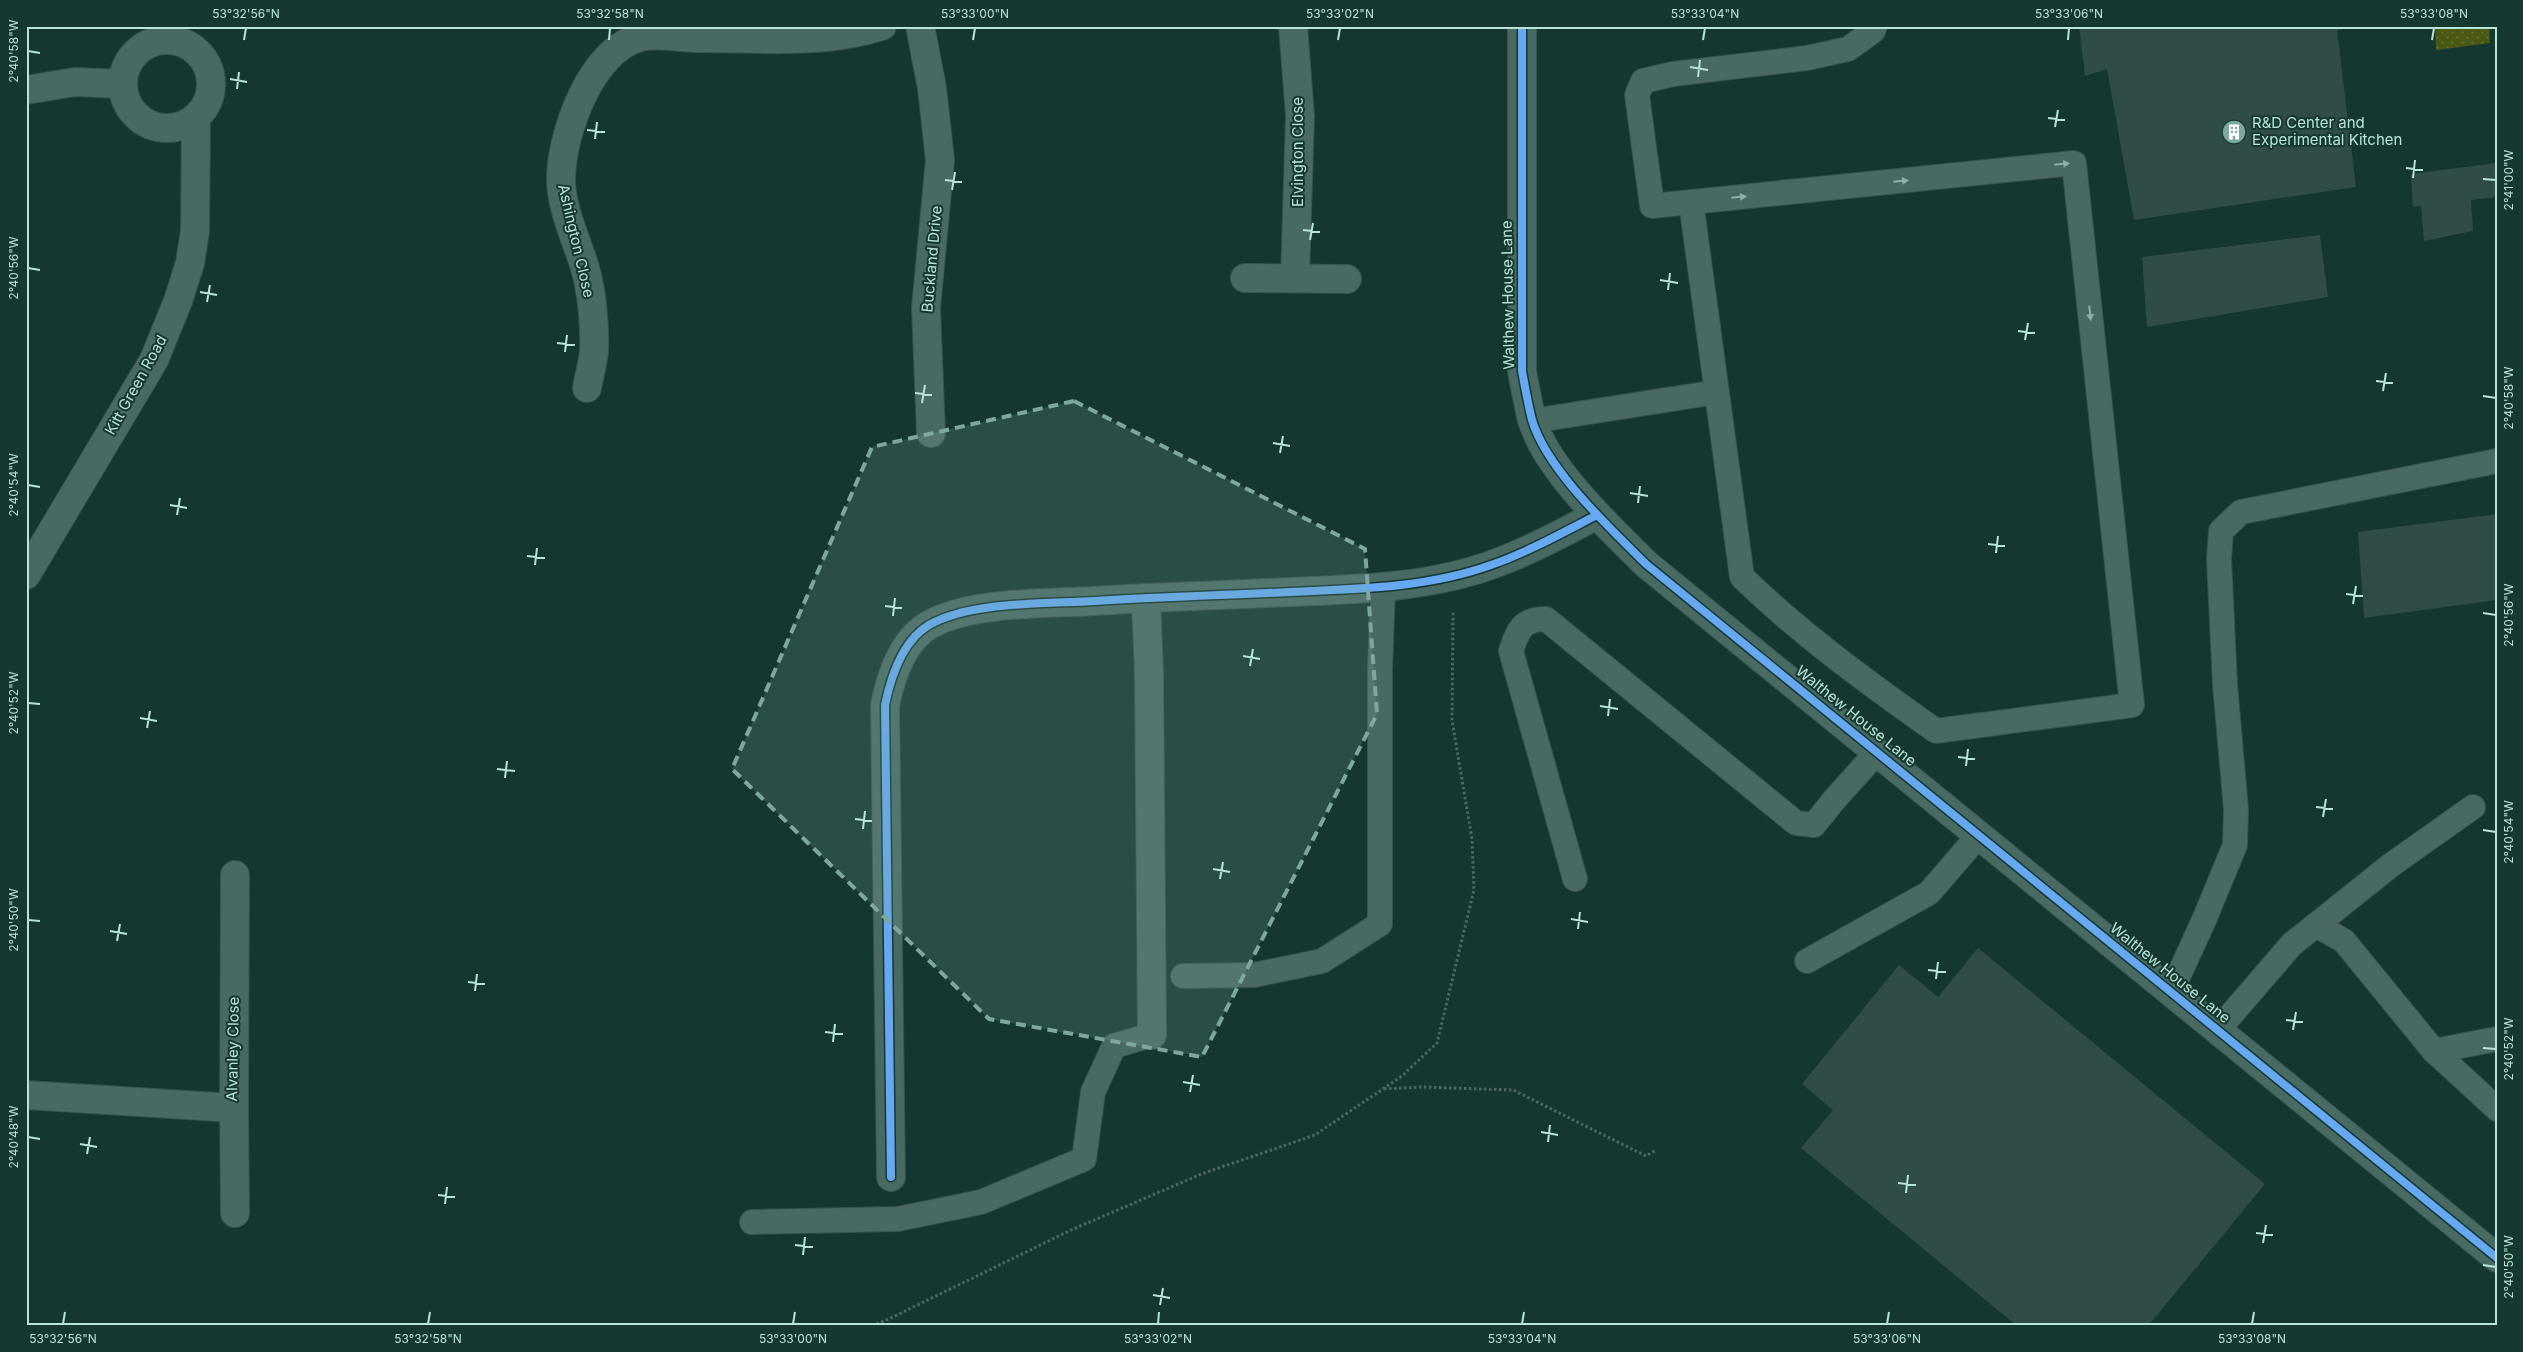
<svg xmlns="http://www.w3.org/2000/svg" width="2523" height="1352" font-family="Inter,sans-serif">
  <defs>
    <pattern id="grass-dots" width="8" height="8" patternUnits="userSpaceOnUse" patternTransform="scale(1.25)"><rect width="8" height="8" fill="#4a5814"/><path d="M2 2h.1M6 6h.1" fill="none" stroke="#627035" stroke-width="1.8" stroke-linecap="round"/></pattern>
  </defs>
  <rect width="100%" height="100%" fill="#143731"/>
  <polygon fill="url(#grass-dots)" points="2435,26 2489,26 2490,43 2436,50"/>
  <g fill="#2f4c49">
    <polygon points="2079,26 2365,26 2337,30 2356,187 2134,220 2107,69 2085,76"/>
    <polygon points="2496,163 2497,197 2471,200 2473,231 2424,241 2421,206 2413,207 2411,174"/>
    <polygon points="2320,235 2328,297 2147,327 2142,257"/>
    <polygon points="2497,514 2497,600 2364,618 2358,532"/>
    <polygon points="1978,948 2265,1184 2148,1326 2017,1326 1801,1148 1833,1110 1802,1084 1899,965 1938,997"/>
  </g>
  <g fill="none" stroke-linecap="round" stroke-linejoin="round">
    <g stroke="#36524c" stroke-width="26">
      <g id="service">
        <path d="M1691,202L1742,577C1802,635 1868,683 1936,731L2132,705L2074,163L1652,206L1637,95L1643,81L1673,74L1807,58L1848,49L1873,31L1875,26"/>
        <polyline points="1532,421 1717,392"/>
        <path d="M1575,879L1511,651C1518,630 1522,619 1546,619L1796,823L1814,825L1834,800L1878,751"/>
        <polyline points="2316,925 2391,865 2473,807"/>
        <polyline points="1807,961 1929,893 1979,835"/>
        <polyline points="1183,976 1254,975 1322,961 1380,924 1380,670 1383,588"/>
        <polyline points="2171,992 2204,920 2235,845 2236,809 2225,685 2219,559 2221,531 2241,512 2497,461"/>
        <polyline points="2218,1030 2292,944 2316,925 2344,941 2434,1051 2497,1109"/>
        <polyline points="2434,1051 2497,1039"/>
        <polyline points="752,1222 898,1219 981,1202 1084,1159 1093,1092 1114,1046 1152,1035"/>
      </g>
    </g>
    <g stroke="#36524c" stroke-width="30">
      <g id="minor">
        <polyline points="920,26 932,88 940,160 926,308 931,433"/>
        <polyline points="1293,26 1300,116 1295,278"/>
        <polyline points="1245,278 1347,279"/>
        <path d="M587,388C589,376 593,363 594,351C595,325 592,292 585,268C577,241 561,208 561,180C561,134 591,49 641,37C658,33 680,38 698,38C759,38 823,45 882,26"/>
        <polyline points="1146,598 1149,674 1152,1035"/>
        <polyline points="26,1095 234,1108 235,875"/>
        <polyline points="234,1108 235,1213"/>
        <path d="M891,1177L885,705C891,676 902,641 929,625C971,601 1046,604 1095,601C1160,597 1225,595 1290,592C1357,589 1427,588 1491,565C1528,552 1562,533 1597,515"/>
      </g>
    </g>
    <g stroke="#36524c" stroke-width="30">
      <g id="tertiary">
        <path d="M1522,26V371C1525,387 1528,404 1532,420C1547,470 1609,527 1646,564L2497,1258"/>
        <circle cx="167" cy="84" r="44"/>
        <polyline points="26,90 75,82 123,84"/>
        <polyline points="26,575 154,360 178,301 190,263 195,231 196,118"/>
      </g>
    </g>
    <g stroke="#4d6762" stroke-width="3" stroke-dasharray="2.5 2.5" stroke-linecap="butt">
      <polyline points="1384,1089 1422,1087 1513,1090 1646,1156 1656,1150"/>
      <polyline points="872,1326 895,1316 1071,1230 1204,1173 1315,1135 1402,1076 1437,1043 1474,890 1472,839 1452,720 1453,612"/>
    </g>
    <use href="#service" stroke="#496a63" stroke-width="24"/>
    <use href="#minor" stroke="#496a63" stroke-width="28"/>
    <use href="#tertiary" stroke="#496a63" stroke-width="28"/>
    <g stroke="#163831" stroke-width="11">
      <g id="cycleway">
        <path d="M1522,26V371C1525,387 1528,404 1532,420C1547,470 1609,527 1646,564L2497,1258"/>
        <path d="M891,1177L885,705C891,676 902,641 929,625C971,601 1046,604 1095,601C1160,597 1225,595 1290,592C1357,589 1427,588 1491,565C1528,552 1562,533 1597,515"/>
      </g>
    </g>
    <use href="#cycleway" stroke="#66a8f1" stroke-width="8"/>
  </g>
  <defs><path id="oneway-solid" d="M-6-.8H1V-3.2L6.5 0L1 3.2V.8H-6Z" transform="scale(1.25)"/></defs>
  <g fill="#8ab4a9">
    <use href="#oneway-solid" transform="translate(2062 164) rotate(-6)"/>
    <use href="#oneway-solid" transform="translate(1901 181) rotate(-6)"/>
    <use href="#oneway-solid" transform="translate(1739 197) rotate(-6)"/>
    <use href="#oneway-solid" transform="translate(2090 313) rotate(84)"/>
  </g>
  <path fill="#7da89e" fill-opacity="0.2" stroke="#7da89e" stroke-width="4" stroke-dasharray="10 6" stroke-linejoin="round" d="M1074,401L1365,549L1377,714L1202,1057L989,1019L732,769L872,447Z"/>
  <path fill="none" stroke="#b5e5d8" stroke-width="2" d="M244,40L246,28M609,40L610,28M973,40L975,28M1338,40L1340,28M1703,40L1705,28M2068,40L2069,28M2432,40L2434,28M28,51L40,53M1690,67L1708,70M1698,77L1700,60M230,79L247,82M237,89L239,72M2048,118L2065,120M2055,127L2058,110M587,130L605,132M595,139L597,122M2406,168L2423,170M2413,178L2415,160M2483,179L2496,180M945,180L962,182M952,190L955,172M1303,230L1320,232M1310,240L1313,223M28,268L40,270M1660,280L1678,283M1668,290L1670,273M200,292L217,295M207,302L210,285M2018,331L2035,333M2025,340L2028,323M557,343L575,345M565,352L567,335M2376,381L2393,383M2383,391L2386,373M915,393L932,395M2483,396L2496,398M922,403L925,385M1273,443L1290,446M1280,453L1283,436M28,485L40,487M1630,493L1648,496M1638,503L1640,486M170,505L187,508M177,515L180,498M1988,544L2005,546M1996,553L1998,536M527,556L545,558M535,565L537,548M2346,594L2363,596M2353,604L2356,586M885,606L902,608M2483,613L2496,615M893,616L895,598M1243,656L1260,659M1250,666L1253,649M28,703L40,704M1600,706L1618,709M1608,716L1610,699M140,718L157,721M147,728L150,711M1958,757L1975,759M1966,766L1968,749M497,769L515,771M505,778L507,761M2316,807L2333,809M2323,817L2326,799M855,819L872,821M863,829L865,811M2483,830L2496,832M1213,869L1230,872M1220,879L1223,862M1571,919L1588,922M28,920L40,921M1578,929L1580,912M110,931L127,934M117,941L120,924M1928,970L1946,972M1936,979L1938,962M468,982L485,984M475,991L477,974M2286,1020L2303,1022M2293,1030L2296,1012M825,1032L843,1034M833,1042L835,1024M2483,1048L2496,1049M1183,1082L1200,1085M1190,1092L1193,1075M1541,1132L1558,1135M28,1137L40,1139M1548,1142L1550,1125M80,1144L97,1147M87,1154L90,1137M1898,1183L1916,1185M1906,1193L1908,1175M438,1195L455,1197M445,1204L447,1187M2256,1233L2273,1235M2263,1243L2266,1225M795,1245L813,1247M803,1255L805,1237M2483,1265L2496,1267M1153,1295L1170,1298M1160,1305L1163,1288M63,1324L65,1312M428,1324L430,1312M793,1324L795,1312M1158,1324L1159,1312M1522,1324L1524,1312M1887,1324L1889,1312M2252,1324L2254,1312"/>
  <defs>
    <g id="building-disc" transform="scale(1.25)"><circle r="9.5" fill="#7da89e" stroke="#163831"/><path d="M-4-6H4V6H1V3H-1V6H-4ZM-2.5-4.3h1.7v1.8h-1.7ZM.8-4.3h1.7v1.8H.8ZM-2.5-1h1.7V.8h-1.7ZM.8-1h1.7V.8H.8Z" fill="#fff"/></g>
  </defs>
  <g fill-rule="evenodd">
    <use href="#building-disc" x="2234" y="132"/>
  </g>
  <g text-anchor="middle" stroke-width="4" stroke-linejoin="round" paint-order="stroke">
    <g font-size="15" fill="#b5e5d8" stroke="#163831" text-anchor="start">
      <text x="2252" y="128">R&amp;D Center and<tspan x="2252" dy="17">Experimental Kitchen</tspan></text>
    </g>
    <g font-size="15" fill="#b5e5d8" stroke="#163831">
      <text transform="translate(1298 152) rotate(-90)" y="5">Elvington Close</text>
      <text transform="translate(576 241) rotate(77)" y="5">Ashington Close</text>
      <text transform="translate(932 259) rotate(-85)" y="5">Buckland Drive</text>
      <text transform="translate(1508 295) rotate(-91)" y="5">Walthew House Lane</text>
      <text transform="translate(136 385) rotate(-61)" y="5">Kitt Green Road</text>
      <text transform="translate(1856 716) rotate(39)" y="5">Walthew House Lane</text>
      <text transform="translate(2170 973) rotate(39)" y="5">Walthew House Lane</text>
      <text transform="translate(233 1049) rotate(-89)" y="5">Alvanley Close</text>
    </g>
  </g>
  <rect width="2523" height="1352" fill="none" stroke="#163831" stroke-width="55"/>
  <rect x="28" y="28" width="2468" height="1296" fill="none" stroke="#b5e5d8" stroke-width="2"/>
  <g font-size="12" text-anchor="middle" fill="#b5e5d8">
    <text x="246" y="18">53°32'56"N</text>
    <text x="610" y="18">53°32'58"N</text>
    <text x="975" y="18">53°33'00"N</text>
    <text x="1340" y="18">53°33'02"N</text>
    <text x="1705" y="18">53°33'04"N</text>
    <text x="2069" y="18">53°33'06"N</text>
    <text x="2434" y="18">53°33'08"N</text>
    <text transform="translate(14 51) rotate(-90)" y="4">2°40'58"W</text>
    <text transform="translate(2509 180) rotate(-90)" y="4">2°41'00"W</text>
    <text transform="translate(14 268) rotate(-90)" y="4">2°40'56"W</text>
    <text transform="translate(2509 398) rotate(-90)" y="4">2°40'58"W</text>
    <text transform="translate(14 485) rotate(-90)" y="4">2°40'54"W</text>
    <text transform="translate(2509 615) rotate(-90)" y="4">2°40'56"W</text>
    <text transform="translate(14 703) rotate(-90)" y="4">2°40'52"W</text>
    <text transform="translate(2509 832) rotate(-90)" y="4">2°40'54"W</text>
    <text transform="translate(14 920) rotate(-90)" y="4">2°40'50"W</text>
    <text transform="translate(2509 1049) rotate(-90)" y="4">2°40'52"W</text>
    <text transform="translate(14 1137) rotate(-90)" y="4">2°40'48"W</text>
    <text transform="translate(2509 1267) rotate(-90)" y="4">2°40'50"W</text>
    <text x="63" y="1343">53°32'56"N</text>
    <text x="428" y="1343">53°32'58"N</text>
    <text x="793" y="1343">53°33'00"N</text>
    <text x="1158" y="1343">53°33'02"N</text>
    <text x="1522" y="1343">53°33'04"N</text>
    <text x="1887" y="1343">53°33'06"N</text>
    <text x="2252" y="1343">53°33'08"N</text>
  </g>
</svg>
